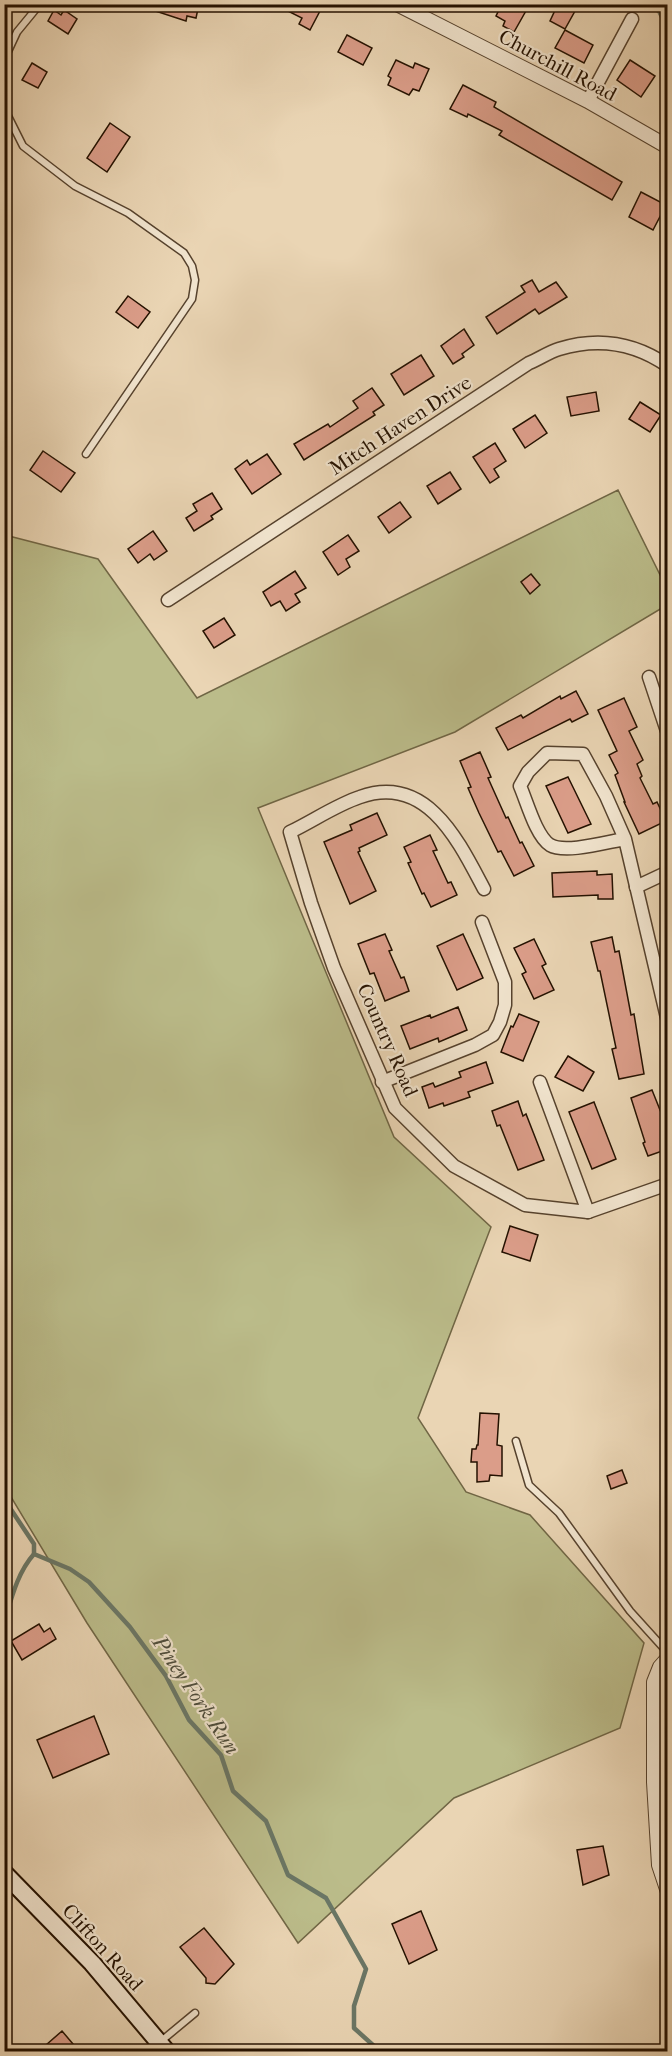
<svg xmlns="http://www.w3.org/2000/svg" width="672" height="2056" font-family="'IM FELL French Canon',serif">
  <rect width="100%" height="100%" fill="#ead5b4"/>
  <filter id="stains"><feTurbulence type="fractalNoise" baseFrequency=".00333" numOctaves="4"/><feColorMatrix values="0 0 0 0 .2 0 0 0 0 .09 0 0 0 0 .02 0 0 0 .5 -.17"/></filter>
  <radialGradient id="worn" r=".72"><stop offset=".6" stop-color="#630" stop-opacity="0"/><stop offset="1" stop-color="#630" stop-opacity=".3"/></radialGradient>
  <polygon fill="#bbbc8a" stroke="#706645" stroke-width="1.5" points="618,490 667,589 667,605 455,732 258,808 394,1137 491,1227 418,1418 466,1492 530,1515 644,1643 620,1728 454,1798 298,1943 87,1623 5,1487 5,535 98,559 197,698"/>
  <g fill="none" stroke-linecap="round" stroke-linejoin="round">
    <g stroke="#6a7665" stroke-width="4.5">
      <polyline points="648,4 659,11 668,29"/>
      <polyline points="4,1499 34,1544 34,1554 70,1569 89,1582 130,1627 166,1676 189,1720 221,1755 233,1791 266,1821 288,1875 326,1898 366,1969 354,2006 354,2028 374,2046 377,2052"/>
      <path d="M4,1623C11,1600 17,1573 34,1554"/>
    </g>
  </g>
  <g fill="#db9d89" stroke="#241100" stroke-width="1.5">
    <polygon points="140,4 199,4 196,18 187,16 186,21 140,6"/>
    <polygon points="274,4 312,4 321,9 310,30 299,24 302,18"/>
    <polygon points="502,4 519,4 527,9 514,32 503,26 505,21 496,16"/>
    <polygon points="558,4 563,4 575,11 565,29 550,21"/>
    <polygon points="54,10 61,15 64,10 77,19 68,34 48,21"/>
    <polygon points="565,30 593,45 584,63 555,48"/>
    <polygon points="347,35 372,48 363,65 338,52"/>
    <polygon points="396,60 413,68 415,63 429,69 419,91 413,89 409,95 388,85 391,78 388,76"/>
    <polygon points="630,60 655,76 641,97 617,80"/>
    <polygon points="32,63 47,72 38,88 22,80"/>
    <polygon points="463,85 496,102 494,107 622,182 612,200 499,135 502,131 468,114 467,117 450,109"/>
    <polygon points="110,123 130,137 107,172 87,158"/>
    <polygon points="641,192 666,205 653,230 629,217"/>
    <polygon points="532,280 539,292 556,282 567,297 539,314 535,309 497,334 486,317 525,292 521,286"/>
    <polygon points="128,296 150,312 138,328 116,312"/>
    <polygon points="464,329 474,345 462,354 464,357 453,364 441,346"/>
    <polygon points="421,355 434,376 404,395 391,374"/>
    <polygon points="372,388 384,405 373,412 375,415 304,460 294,444 328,424 330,427 358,408 353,401"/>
    <polygon points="596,392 599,411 571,416 567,397"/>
    <polygon points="640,402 661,415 650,432 629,419"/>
    <polygon points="535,415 547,433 525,448 513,429"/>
    <polygon points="495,443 506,461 494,469 499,477 490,483 473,457"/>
    <polygon points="43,451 75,473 61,492 30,470"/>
    <polygon points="267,454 281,474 252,494 235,469 247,460 250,465"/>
    <polygon points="450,472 461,489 438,504 427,486"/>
    <polygon points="212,493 222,509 211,516 213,519 194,531 186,518 197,511 193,504"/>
    <polygon points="400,502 411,517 389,533 378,517"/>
    <polygon points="153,531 167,551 154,560 150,554 138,563 128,549"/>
    <polygon points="348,535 359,551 346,559 350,567 338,575 323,552"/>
    <polygon points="295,571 306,588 295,594 300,602 286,611 280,601 271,606 263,592"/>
    <polygon points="531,574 540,585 530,594 521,582"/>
    <polygon points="224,618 235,635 214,648 203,631"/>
    <polygon points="576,691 588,714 572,722 570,719 508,750 496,728 521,715 523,718 560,696 561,699"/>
    <polygon points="624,698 637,727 629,731 643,760 637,764 642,776 640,778 653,804 657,802 666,821 639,834 624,802 625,802 615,775 618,773 609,755 617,751 598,710"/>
    <polygon points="480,752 491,777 488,778 506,818 508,817 520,843 522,842 534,866 514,876 501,851 498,852 479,813 468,788 471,787 460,761"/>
    <polygon points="568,777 591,824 568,833 546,786"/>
    <polygon points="377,813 387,835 359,848 360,851 358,852 376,891 350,904 324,842 352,830 350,825"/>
    <polygon points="430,835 437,850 433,851 448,883 451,882 457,895 431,907 424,893 422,894 408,863 411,862 404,847"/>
    <polygon points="597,871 597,875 612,874 613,899 598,899 598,895 553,897 552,873"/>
    <polygon points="385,934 392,950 389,951 401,978 404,977 409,991 385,1001 374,973 370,974 358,944"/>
    <polygon points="463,934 483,978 457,990 437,946"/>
    <polygon points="612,937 615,952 619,951 631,1015 634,1014 644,1074 619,1079 612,1049 616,1048 600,971 598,971 591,942"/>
    <polygon points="534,939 546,964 542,966 554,990 534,999 522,974 526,972 514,948"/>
    <polygon points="458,1007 467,1030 439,1042 438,1038 410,1049 401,1026 430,1015 431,1018"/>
    <polygon points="519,1014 539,1022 523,1061 501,1052 511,1026 513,1027"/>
    <polygon points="568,1056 594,1072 583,1091 555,1077"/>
    <polygon points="486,1062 493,1083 468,1092 470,1097 444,1106 443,1103 429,1108 422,1087 433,1083 435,1087 461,1077 459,1072"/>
    <polygon points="652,1090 668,1130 668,1149 648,1156 643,1143 645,1142 631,1098"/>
    <polygon points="518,1101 523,1116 526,1114 544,1160 518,1170 500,1125 497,1126 492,1111"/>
    <polygon points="594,1102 616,1159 592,1169 569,1112"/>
    <polygon points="510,1226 538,1235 530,1261 502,1252"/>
    <polygon points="480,1413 499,1414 497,1445 502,1446 502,1476 490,1475 489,1481 477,1482 477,1462 471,1462 472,1449 476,1449 477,1445 478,1445"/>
    <polygon points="622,1470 627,1483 611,1489 607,1476"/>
    <polygon points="39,1624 44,1632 50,1628 56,1639 22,1660 11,1641"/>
    <polygon points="94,1716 109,1754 53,1778 37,1740"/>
    <polygon points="603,1846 609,1875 583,1885 577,1850"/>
    <polygon points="421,1911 437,1950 409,1964 392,1924"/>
    <polygon points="204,1928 234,1964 215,1984 206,1983 206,1978 180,1947"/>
    <polygon points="62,2031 73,2044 64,2052 38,2052"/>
  </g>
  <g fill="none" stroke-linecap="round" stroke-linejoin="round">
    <g stroke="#56422d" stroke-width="9">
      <g id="service">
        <polyline points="4,60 17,32 40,4"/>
        <polyline points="4,108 23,146 75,186 128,213 184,253 192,266 195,280 192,299 86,454"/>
        <polyline points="516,1441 529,1485 559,1513 630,1611 668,1653"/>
        <polyline points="160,2042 195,2013"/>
      </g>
    </g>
    <g stroke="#56422d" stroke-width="15">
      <g id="minor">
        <polyline points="588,101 632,19"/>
        <path d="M168,600L529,363C539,359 549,352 559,349C598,337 635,343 668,366"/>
        <polyline points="649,677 668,734"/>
        <path d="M625,839C607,842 565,854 550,845C536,836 527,802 520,786L528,772L547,753L583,754L606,796L625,839L668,1022"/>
        <polyline points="636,887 668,872"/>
        <path d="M484,889C459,842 427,773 360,797C336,805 313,821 290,832L311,903L334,968L395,1108L454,1166L525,1205L588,1212L668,1184"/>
        <polyline points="382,1082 475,1045 493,1035 500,1022 505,1005 505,982 482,922"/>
        <polyline points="540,1082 588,1212"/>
      </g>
    </g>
    <g stroke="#56422d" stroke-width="16">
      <g id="tertiary">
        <polyline points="397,4 588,101 668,147"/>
        <polyline points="668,1658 660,1667 654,1682 654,1782 659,1865 668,1892"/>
      </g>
    </g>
    <g stroke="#241100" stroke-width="20">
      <polyline id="secondary" points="4,1873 92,1963 167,2052"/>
    </g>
    <use href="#service" stroke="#f1e4ce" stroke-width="6"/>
    <use href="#minor" stroke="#f1e4ce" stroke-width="12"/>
    <use href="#tertiary" stroke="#f1e4ce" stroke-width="14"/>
    <use href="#secondary" stroke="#f1e4ce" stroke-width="16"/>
  </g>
  <g text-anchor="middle" stroke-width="4.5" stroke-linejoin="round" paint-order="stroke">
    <g font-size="20" fill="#241100" stroke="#f1e4ce">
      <text transform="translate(558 65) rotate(28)" y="7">Churchill Road</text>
      <text transform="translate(400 425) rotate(-33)" y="7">Mitch Haven Drive</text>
      <text transform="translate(388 1040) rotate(66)" y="7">Country Road</text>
      <text transform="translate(103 1947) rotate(48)" y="7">Clifton Road</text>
    </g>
    <g font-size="21" font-style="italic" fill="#4d4c3b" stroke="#f1e4ce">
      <text transform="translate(196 1695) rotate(56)" y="7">Piney Fork Run</text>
    </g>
  </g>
  <rect width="672" height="2056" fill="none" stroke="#ead5b4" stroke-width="24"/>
  <rect x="6" y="6" width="660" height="2044" fill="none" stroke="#241100" stroke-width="3"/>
  <rect x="12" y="12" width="648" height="2032" fill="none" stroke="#241100" stroke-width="1.5"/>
  <rect width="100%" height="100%" filter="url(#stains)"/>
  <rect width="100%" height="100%" fill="url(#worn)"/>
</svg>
